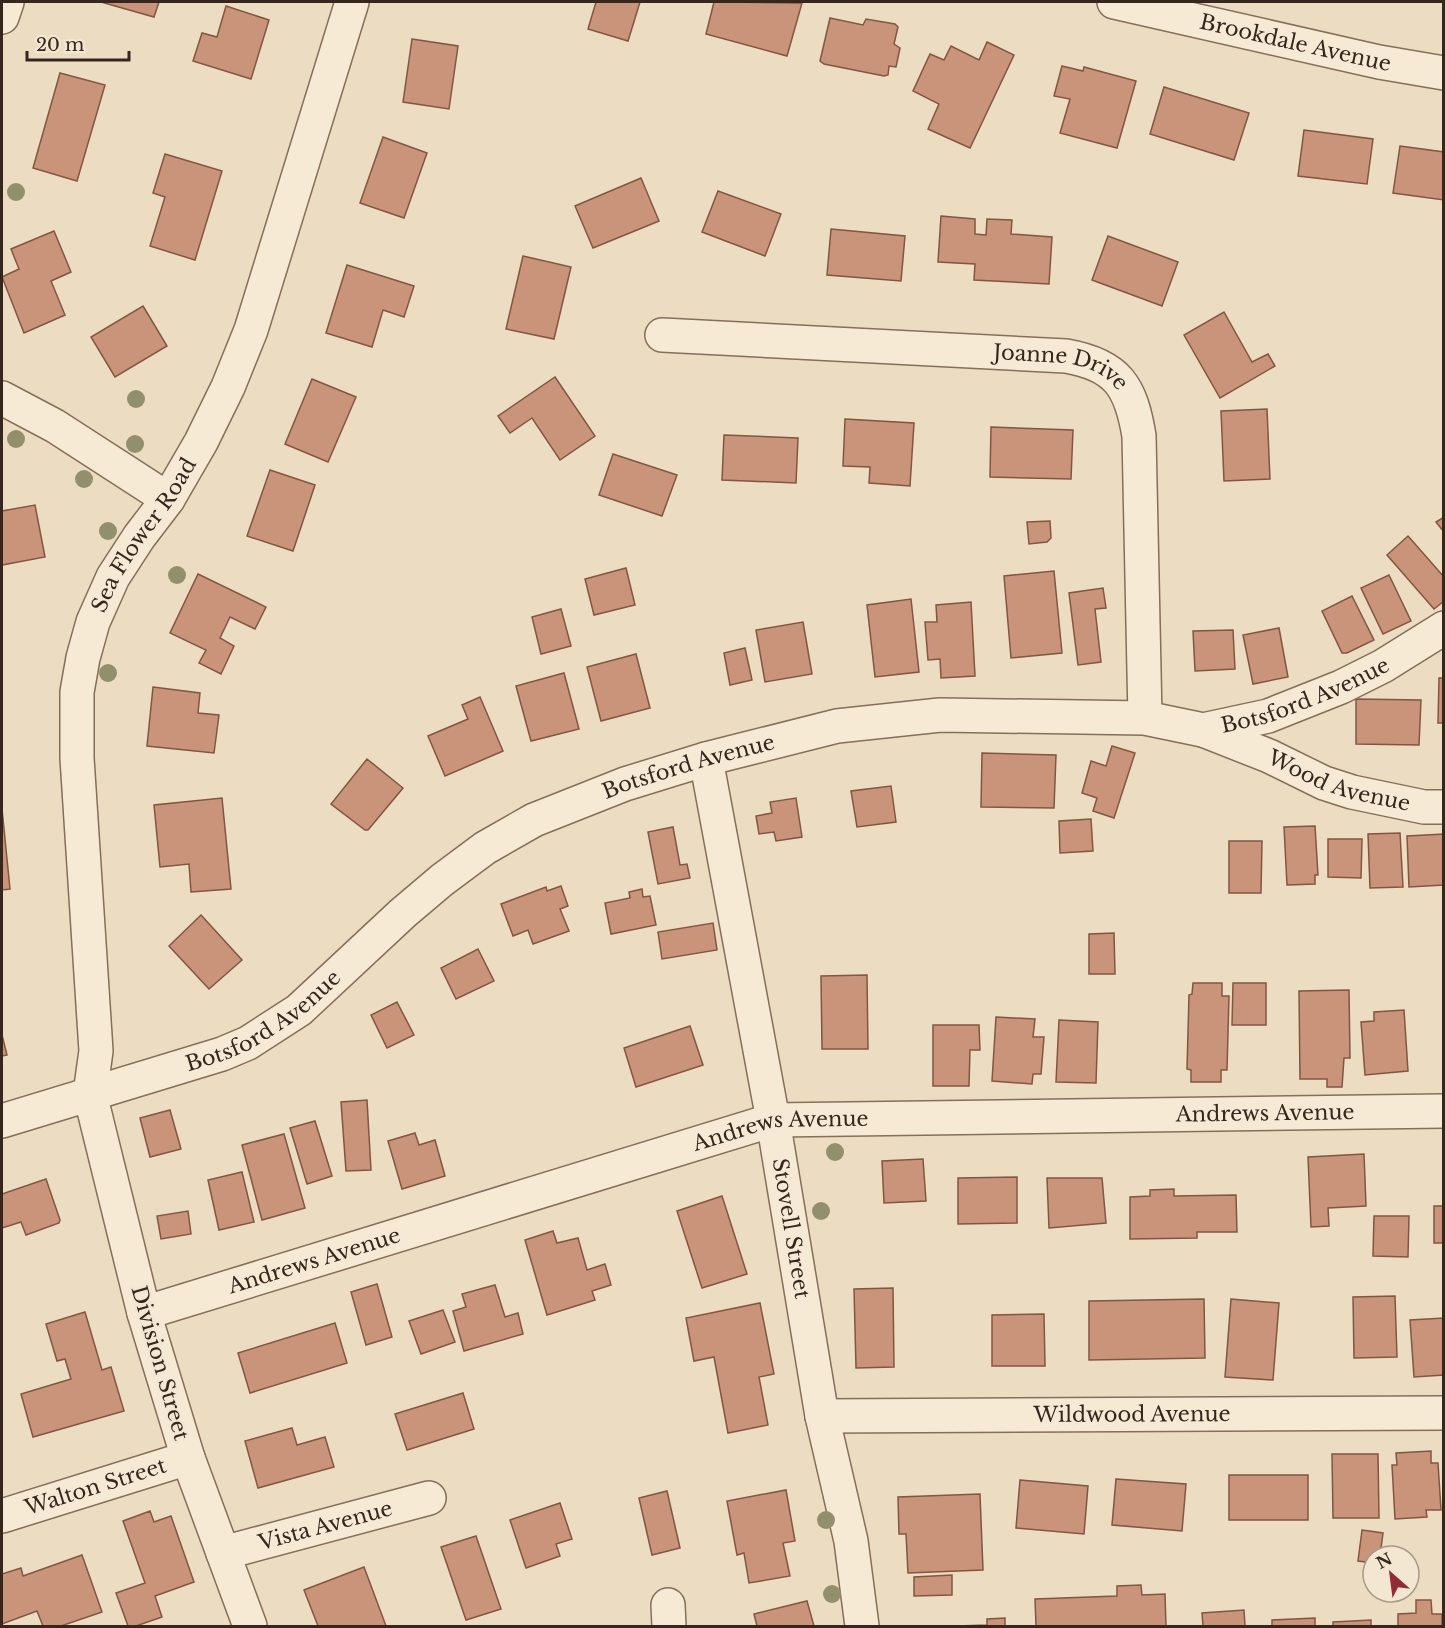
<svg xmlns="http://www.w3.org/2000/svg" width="1445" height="1628" font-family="'Libre Baskerville',serif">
  <rect width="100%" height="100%" fill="#ecdcc2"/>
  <g fill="#c99479" stroke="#835641" stroke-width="1.5">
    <polygon points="101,2 159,2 154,17"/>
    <polygon points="596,2 640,2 628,41 588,29"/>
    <polygon points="714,2 802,3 787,56 706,34"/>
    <polygon points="226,6 269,20 251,79 193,61 202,33 217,37"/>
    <polygon points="830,18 863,25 866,19 895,24 898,27 894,44 900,48 896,67 889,66 888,75 884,76 824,64 820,61"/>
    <polygon points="412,39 458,46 449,109 403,102"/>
    <polygon points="987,42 1014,55 970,148 928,129 939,104 913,91 930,54 944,60 951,46 979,60"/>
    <polygon points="1062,66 1083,71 1084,67 1136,81 1117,148 1060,133 1070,99 1054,96"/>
    <polygon points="60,73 105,85 77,181 33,168"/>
    <polygon points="1164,87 1249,113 1234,160 1150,134"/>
    <polygon points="1304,130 1373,139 1367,184 1298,176"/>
    <polygon points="383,137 427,153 404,218 360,203"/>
    <polygon points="1400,146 1444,152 1444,200 1393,193"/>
    <polygon points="165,154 222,171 195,260 150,246 165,197 153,193"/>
    <polygon points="641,178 659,221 593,248 575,206"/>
    <polygon points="718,191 781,214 765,256 702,232"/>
    <polygon points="941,216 975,219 975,234 986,235 987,219 1012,220 1011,234 1052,237 1049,284 974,280 975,264 938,262"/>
    <polygon points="831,229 905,236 901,281 827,275"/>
    <polygon points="54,231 71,272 51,281 65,315 24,333 2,277 19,269 11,249"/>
    <polygon points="1108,236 1178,262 1162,306 1092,280"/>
    <polygon points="523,256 571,267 554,339 506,329"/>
    <polygon points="347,265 414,286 404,317 383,310 372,347 326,333"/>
    <polygon points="143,306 167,346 115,377 91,337"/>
    <polygon points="1224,312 1252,362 1268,354 1275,366 1220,398 1184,335"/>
    <polygon points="555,377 595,436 560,460 532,418 510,433 498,416"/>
    <polygon points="312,379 356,397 328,462 285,444"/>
    <polygon points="1267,409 1270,479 1224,481 1221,411"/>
    <polygon points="845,419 914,423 910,486 869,483 870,467 843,466"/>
    <polygon points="991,427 1073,430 1071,479 990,477"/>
    <polygon points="724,435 798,438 796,483 722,480"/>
    <polygon points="613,454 677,475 662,516 599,495"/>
    <polygon points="270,470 315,485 293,551 247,536"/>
    <polygon points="35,505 45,557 2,565 2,511"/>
    <polygon points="1444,517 1444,532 1436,522"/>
    <polygon points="1050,521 1051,538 1047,542 1029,544 1027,522"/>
    <polygon points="1408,536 1444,577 1444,601 1434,609 1387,555"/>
    <polygon points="626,568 635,605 594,615 585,579"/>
    <polygon points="1054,571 1062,653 1011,658 1004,576"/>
    <polygon points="198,574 266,607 255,629 230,617 220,638 234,646 221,674 199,663 206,650 170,633"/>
    <polygon points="1389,575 1411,621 1383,634 1361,588"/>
    <polygon points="1103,588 1106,608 1095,609 1101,662 1078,665 1069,593"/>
    <polygon points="1352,596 1374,640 1347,653 1342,653 1322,611"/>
    <polygon points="911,599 919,672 875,677 867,605"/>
    <polygon points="971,602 975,676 941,678 940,659 928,660 925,622 937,622 936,605"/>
    <polygon points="561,609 571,646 541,654 532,617"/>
    <polygon points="803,622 812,674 765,682 756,630"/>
    <polygon points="1279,628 1288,677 1253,684 1243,635"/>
    <polygon points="1233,630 1235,669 1195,671 1193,631"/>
    <polygon points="745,648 752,680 730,685 724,653"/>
    <polygon points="636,654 650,708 601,721 587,667"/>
    <polygon points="564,673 579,729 531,741 516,686"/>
    <polygon points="1439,678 1444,678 1444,723 1438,723"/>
    <polygon points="153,687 200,693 198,713 219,715 214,753 147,746"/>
    <polygon points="480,697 503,751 445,776 428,736 468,719 462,705"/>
    <polygon points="1356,699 1421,700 1419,745 1356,744"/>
    <polygon points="1112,746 1135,753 1114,818 1093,811 1097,798 1082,793 1091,761 1106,766"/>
    <polygon points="982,753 1056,755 1054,808 981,807"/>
    <polygon points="367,759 403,788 368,830 365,830 331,804"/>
    <polygon points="891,786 896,822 857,827 851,791"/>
    <polygon points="222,798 231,889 191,892 189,864 160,867 154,805"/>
    <polygon points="796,798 802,837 776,841 774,832 759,834 756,816 772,813 770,802"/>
    <polygon points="2,809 10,889 2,890"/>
    <polygon points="1091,819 1093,851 1060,853 1059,821"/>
    <polygon points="1315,826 1318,875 1315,875 1315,884 1287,885 1284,827"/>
    <polygon points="673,827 680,865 687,864 690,878 658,884 648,832"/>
    <polygon points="1400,833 1403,887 1370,888 1368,834"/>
    <polygon points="1444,834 1444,885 1409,887 1407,836"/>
    <polygon points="1328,839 1362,839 1361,878 1328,877"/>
    <polygon points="1229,841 1262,841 1261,893 1229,893"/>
    <polygon points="561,886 568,906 560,909 569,931 533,944 528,930 513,936 501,904 546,887 547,891"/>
    <polygon points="642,889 643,897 650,896 656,925 611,934 605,903 630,898 629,892"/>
    <polygon points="201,915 242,960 209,989 169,946"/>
    <polygon points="713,923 717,950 662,959 658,932"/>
    <polygon points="1114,933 1115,974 1089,974 1089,934"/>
    <polygon points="478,949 494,981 456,999 441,968"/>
    <polygon points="867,975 868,1049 822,1049 821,976"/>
    <polygon points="1193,983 1222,983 1222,996 1229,996 1227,1070 1221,1070 1221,1082 1191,1082 1191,1070 1187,1069 1189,995 1192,994"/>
    <polygon points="1233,983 1266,983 1266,1025 1232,1025"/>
    <polygon points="1349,990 1350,1058 1344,1058 1342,1087 1327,1087 1327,1079 1300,1079 1299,991"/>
    <polygon points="397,1002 414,1035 387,1048 371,1015"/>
    <polygon points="1404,1010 1408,1071 1365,1075 1361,1022 1374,1021 1374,1012"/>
    <polygon points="996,1017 1035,1019 1033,1037 1044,1037 1041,1074 1033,1074 1032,1084 992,1081"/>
    <polygon points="1059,1020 1098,1022 1096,1083 1056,1082"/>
    <polygon points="933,1025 979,1025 980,1050 970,1050 969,1086 933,1086"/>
    <polygon points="690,1026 703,1065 636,1087 624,1048"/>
    <polygon points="2,1035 7,1055 2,1056"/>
    <polygon points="367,1100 371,1170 346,1171 341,1102"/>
    <polygon points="170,1110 181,1149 150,1157 140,1118"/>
    <polygon points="315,1121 332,1176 307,1184 290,1128"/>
    <polygon points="415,1133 419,1145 435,1140 445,1176 402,1189 388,1141"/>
    <polygon points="284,1134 305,1208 262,1220 242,1145"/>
    <polygon points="1364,1154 1366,1206 1328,1208 1329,1226 1311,1227 1308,1157"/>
    <polygon points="923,1159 926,1201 884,1203 882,1161"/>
    <polygon points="242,1172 254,1222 219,1230 208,1180"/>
    <polygon points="1017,1177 1017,1223 958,1224 958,1178"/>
    <polygon points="1047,1178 1102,1178 1106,1223 1049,1228"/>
    <polygon points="46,1179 60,1220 59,1223 26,1235 21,1222 2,1228 2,1194"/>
    <polygon points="1174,1189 1174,1196 1236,1195 1237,1232 1197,1232 1197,1238 1130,1239 1130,1197 1150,1196 1150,1190"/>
    <polygon points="722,1196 747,1274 702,1288 677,1211"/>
    <rect x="1434" y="1206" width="10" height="37"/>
    <polygon points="188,1211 191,1234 161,1239 157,1216"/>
    <polygon points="1374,1216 1409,1216 1408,1257 1373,1256"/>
    <polygon points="553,1231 557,1243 578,1238 587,1270 605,1264 611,1285 592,1291 595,1300 547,1315 525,1240"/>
    <polygon points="377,1284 392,1337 366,1345 351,1292"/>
    <polygon points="495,1285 505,1317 518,1313 523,1334 464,1351 453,1311 466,1307 462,1294"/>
    <polygon points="893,1288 894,1367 856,1368 854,1289"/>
    <polygon points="1395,1296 1397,1357 1354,1358 1353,1297"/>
    <polygon points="1204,1299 1205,1358 1089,1360 1089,1301"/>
    <polygon points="1231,1299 1279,1303 1273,1380 1225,1377"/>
    <polygon points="760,1303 774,1374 759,1377 768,1425 728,1433 714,1357 694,1361 686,1318"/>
    <polygon points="443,1310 455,1342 421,1354 409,1321"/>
    <polygon points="85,1312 102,1370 111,1367 124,1411 33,1437 21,1394 71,1379 65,1359 57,1361 46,1324"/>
    <polygon points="1044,1314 1045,1366 992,1366 992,1315"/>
    <polygon points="1444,1318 1444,1375 1414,1377 1410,1320"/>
    <polygon points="335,1323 347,1363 250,1393 238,1353"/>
    <polygon points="463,1393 474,1429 407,1450 395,1414"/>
    <polygon points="292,1428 297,1445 325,1437 334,1467 258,1488 245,1441"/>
    <polygon points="1431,1451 1431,1463 1438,1463 1441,1510 1426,1510 1427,1517 1395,1519 1392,1465 1397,1465 1396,1453"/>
    <polygon points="1332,1454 1378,1454 1379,1518 1333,1518"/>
    <rect x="1229" y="1475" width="79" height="45"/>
    <polygon points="1116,1479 1186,1484 1182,1531 1112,1525"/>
    <polygon points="1020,1480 1088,1486 1084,1534 1016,1528"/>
    <polygon points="786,1490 795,1541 783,1543 790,1576 749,1583 744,1553 737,1555 727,1501"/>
    <polygon points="667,1491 680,1548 652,1555 639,1498"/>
    <polygon points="980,1494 983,1570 908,1573 906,1534 899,1534 898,1497"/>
    <polygon points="560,1503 572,1539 556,1544 560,1556 526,1568 510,1520"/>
    <polygon points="150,1511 154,1522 171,1516 194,1582 155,1596 162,1617 136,1626 128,1626 116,1593 145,1583 123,1521"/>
    <polygon points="1362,1530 1383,1533 1380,1556 1373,1556 1373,1563 1358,1561"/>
    <polygon points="476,1536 501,1609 466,1620 441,1547"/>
    <polygon points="82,1555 102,1612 61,1626 43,1626 37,1611 2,1624 2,1574 21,1568 23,1576"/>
    <polygon points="364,1567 386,1626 318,1626 304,1590"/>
    <polygon points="952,1575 952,1595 914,1596 914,1577"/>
    <polygon points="1141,1585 1142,1595 1165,1594 1166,1626 1036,1626 1035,1599 1117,1596 1117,1586"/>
    <polygon points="1416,1600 1431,1600 1432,1614 1442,1614 1442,1626 1398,1626 1398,1614 1416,1613"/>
    <polygon points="807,1601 814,1626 757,1626 754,1614"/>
    <polygon points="1244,1610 1245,1626 1203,1626 1202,1613"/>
    <polygon points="1005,1618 1005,1626 957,1626 987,1625 987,1619"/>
    <polygon points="1315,1618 1315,1626 1272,1626 1272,1620"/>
    <polygon points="1371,1620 1371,1626 1333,1626 1333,1622"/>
  </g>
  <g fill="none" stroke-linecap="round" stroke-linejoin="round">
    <g stroke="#856e5a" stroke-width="36">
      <g id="street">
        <path id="s1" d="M1114,2L1379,62L1444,73"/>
        <polyline points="2,17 7,2"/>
        <path id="s2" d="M662,335L1066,356C1118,365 1131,387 1139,436L1145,718"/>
        <polyline points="2,398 55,426 168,499"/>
        <path id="s3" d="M1203,730L1269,756L1324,783L1352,792L1424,807H1444"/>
        <path id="s4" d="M706,759L773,1120L822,1416L851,1541L862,1626"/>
        <path id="s5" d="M2,1121L222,1054L248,1043L299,1010L403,913L442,880L485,848L534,820L625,784L706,759L837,726L940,715L1145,718L1203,730L1268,716L1341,687L1383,666L1444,628"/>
        <path id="s6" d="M144,1313L773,1120L1444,1111"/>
        <path id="s7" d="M822,1416L1444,1413"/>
        <path id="s8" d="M2,1516L188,1458"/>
        <path id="s9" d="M223,1553L429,1498"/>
        <polyline points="668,1605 669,1626"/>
        <path id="s10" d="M250,1626L188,1458L144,1313L90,1094L96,1051L77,758V692L83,658L93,622L113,577L139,537L168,499L201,442L228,387L251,330L352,2"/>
      </g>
    </g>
    <use href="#street" stroke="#f7ead5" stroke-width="33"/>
  </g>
  <g fill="#92906c">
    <circle cx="16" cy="192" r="9"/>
    <circle cx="136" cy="399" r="9"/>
    <circle cx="16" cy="439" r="9"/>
    <circle cx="135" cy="444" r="9"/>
    <circle cx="84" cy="479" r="9"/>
    <circle cx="108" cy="531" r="9"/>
    <circle cx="177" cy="575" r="9"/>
    <circle cx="108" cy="673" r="9"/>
    <circle cx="835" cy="1152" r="9"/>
    <circle cx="821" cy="1211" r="9"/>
    <circle cx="826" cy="1520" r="9"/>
    <circle cx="832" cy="1594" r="9"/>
  </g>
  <g text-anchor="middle" stroke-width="5" stroke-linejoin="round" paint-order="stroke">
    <g font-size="21" fill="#35271e" stroke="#f4e7d1">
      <text dy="7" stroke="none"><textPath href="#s1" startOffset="186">Brookdale Avenue</textPath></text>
      <text dy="7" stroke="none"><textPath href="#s2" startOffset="402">Joanne Drive</textPath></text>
      <text dy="7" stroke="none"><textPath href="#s10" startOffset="1132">Sea Flower Road</textPath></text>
      <text dy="7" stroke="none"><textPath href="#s5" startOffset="1416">Botsford Avenue</textPath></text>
      <text dy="7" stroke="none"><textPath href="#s5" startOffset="786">Botsford Avenue</textPath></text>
      <text dy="7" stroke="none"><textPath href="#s3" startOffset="146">Wood Avenue</textPath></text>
      <text dy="7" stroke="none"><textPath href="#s5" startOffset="282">Botsford Avenue</textPath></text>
      <text dy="7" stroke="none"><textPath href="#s6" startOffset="1150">Andrews Avenue</textPath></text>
      <text dy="7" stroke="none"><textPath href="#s6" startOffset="664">Andrews Avenue</textPath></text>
      <text dy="7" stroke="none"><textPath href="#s4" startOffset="477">Stovell Street</textPath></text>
      <text dy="7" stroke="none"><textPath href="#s6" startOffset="178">Andrews Avenue</textPath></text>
      <text transform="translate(160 1363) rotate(74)" y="7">Division Street</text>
      <text dy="7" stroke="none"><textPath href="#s7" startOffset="310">Wildwood Avenue</textPath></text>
      <text dy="7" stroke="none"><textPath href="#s8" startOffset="98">Walton Street</textPath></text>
      <text dy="7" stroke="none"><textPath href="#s9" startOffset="106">Vista Avenue</textPath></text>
    </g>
  </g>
  <rect width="1445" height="1628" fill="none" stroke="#35271e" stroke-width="6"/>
  <g transform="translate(1391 1574) rotate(332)"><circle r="28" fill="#f4e7d1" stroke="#a89a89" stroke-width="1.5"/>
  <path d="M0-4.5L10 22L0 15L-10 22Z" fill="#912c34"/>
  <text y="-9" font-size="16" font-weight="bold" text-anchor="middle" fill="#35271e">N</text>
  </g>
  <path d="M27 51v9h102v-9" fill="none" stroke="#35271e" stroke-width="3"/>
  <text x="36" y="51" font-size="18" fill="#35271e" stroke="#f4e7d1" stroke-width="4.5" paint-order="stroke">20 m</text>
</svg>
